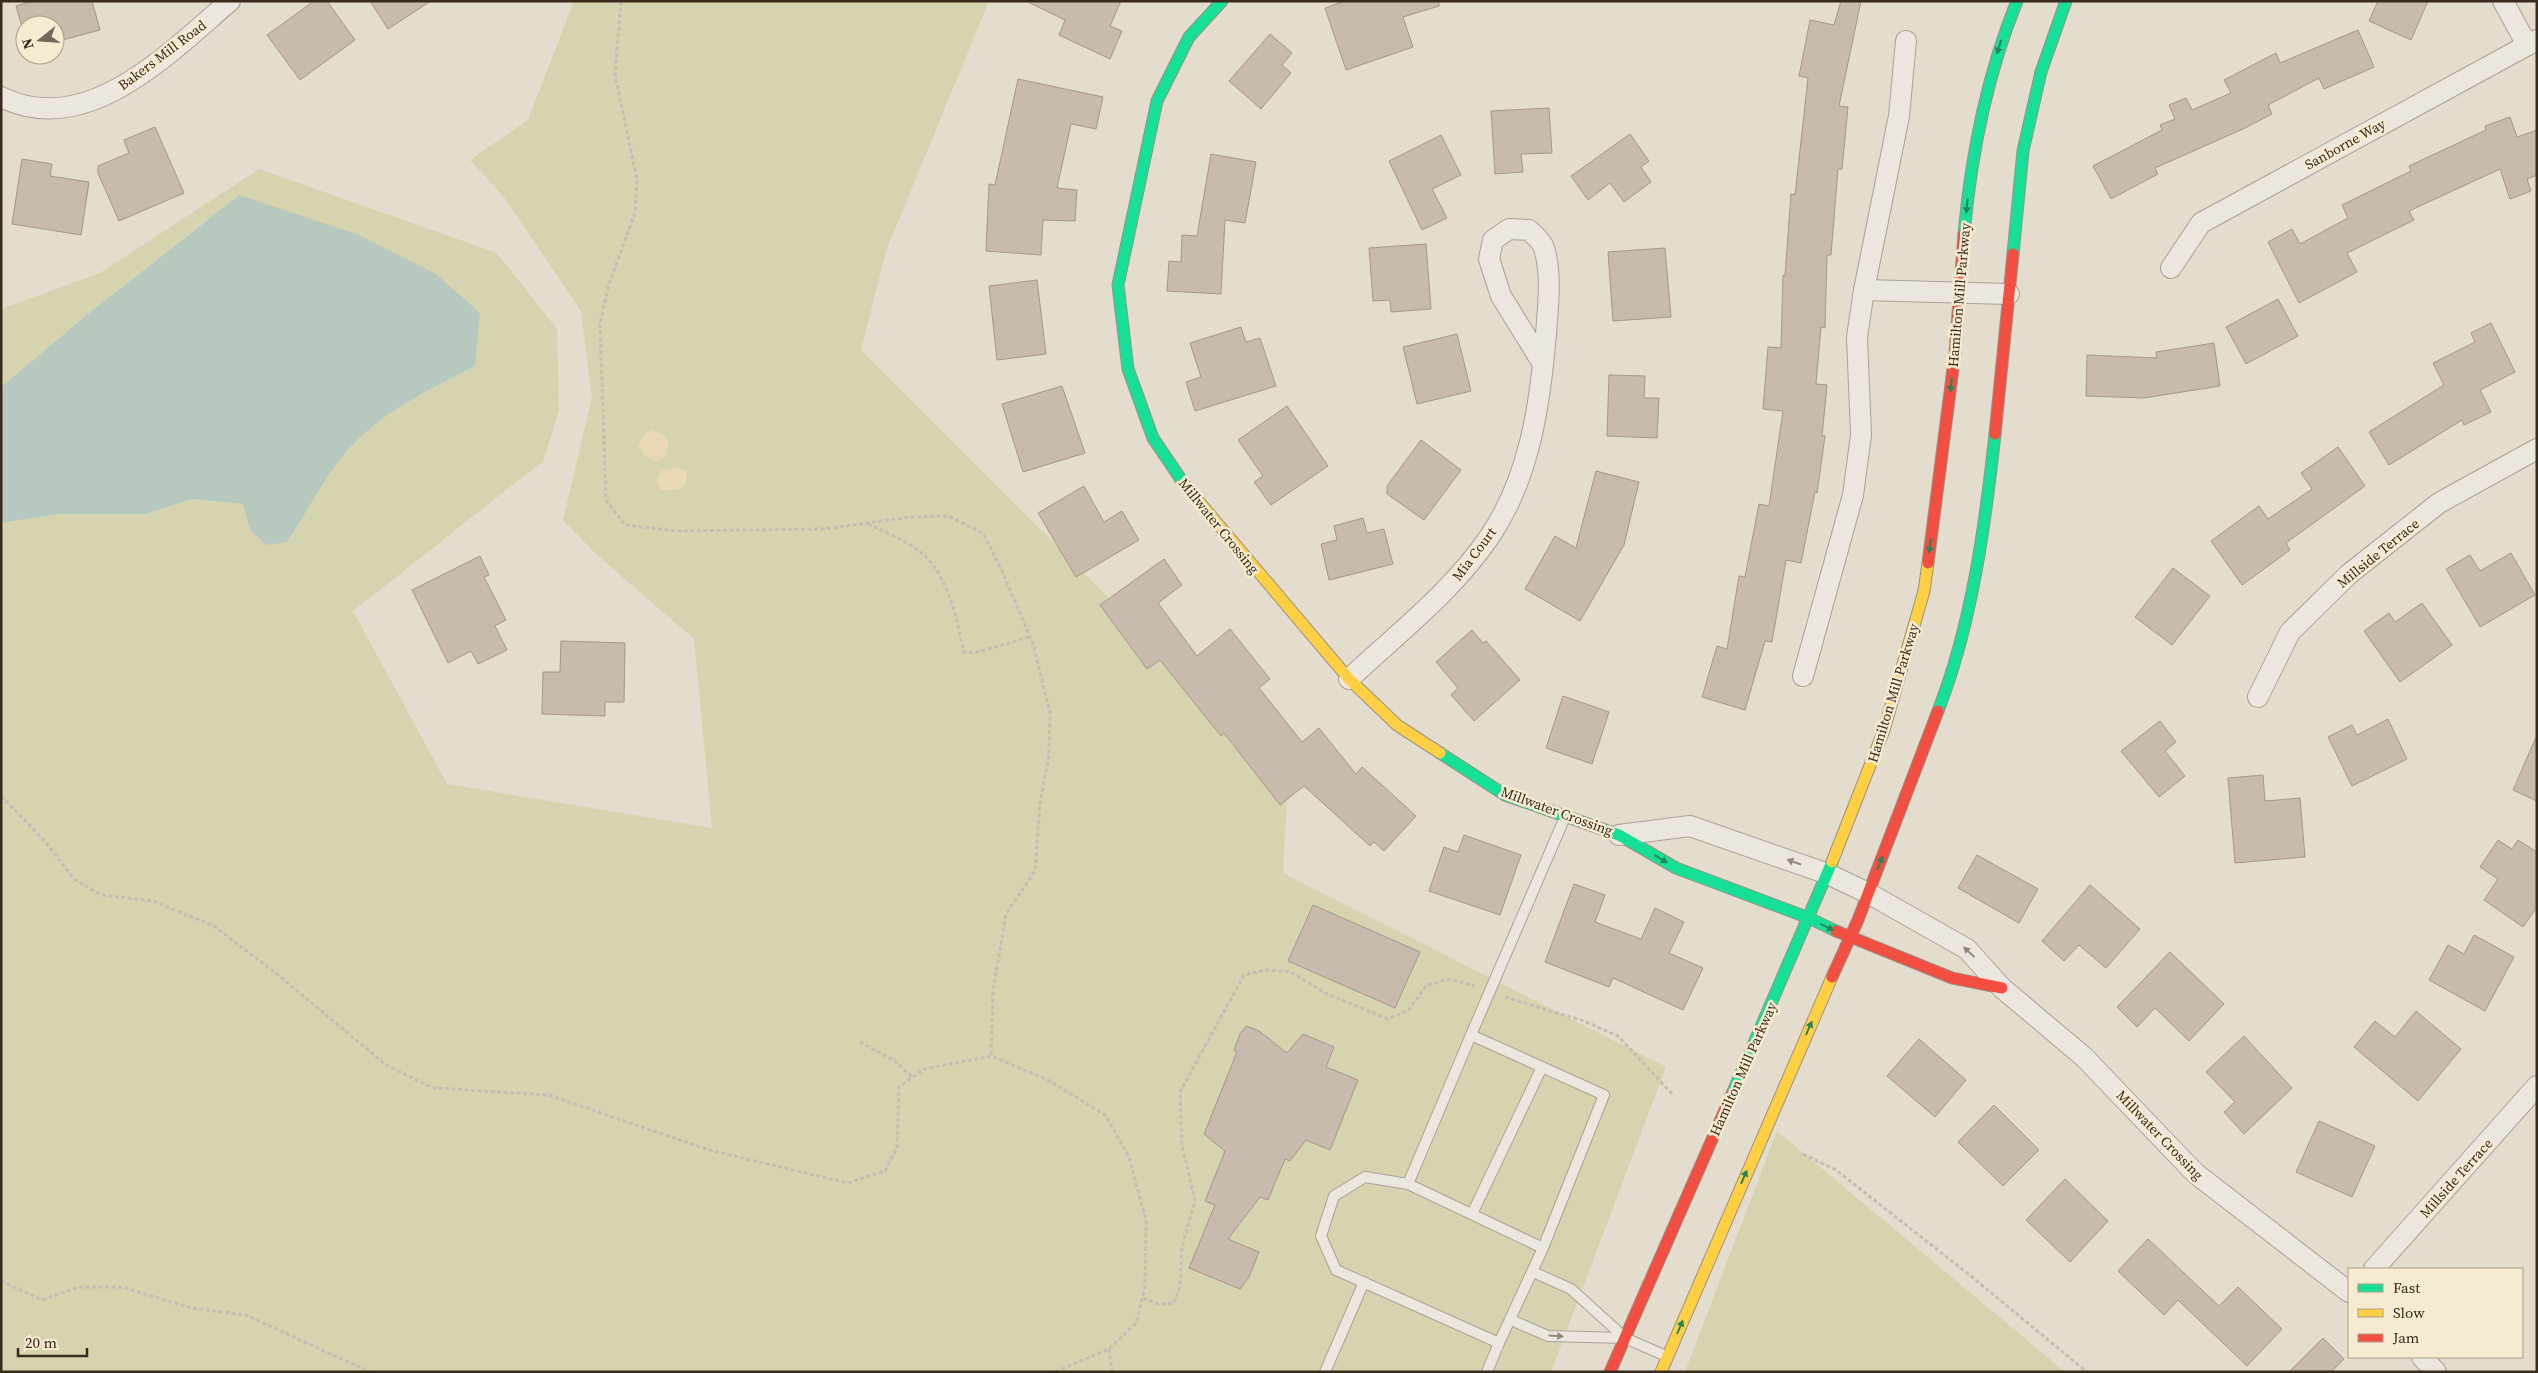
<svg xmlns="http://www.w3.org/2000/svg" width="2538" height="1373" font-family="'Source Serif 4',serif">
  <rect width="100%" height="100%" fill="#e4dccc"/>
  <g fill="#d5d4ae">
    <path d="M574,1H989L886,251L861,350L1288,777L1283,873L1666,1067L1551,1372H1V523L59,514H146L192,499L243,504L287,542C304,517 318,489 336,465C370,417 425,392 475,366L209,218L84,317L1,387V309L100,273L259,169L497,253L557,329L559,411L543,461L353,611L447,784L712,828L694,639L595,553L563,520L592,397L581,311L504,197L470,160L528,120Z"/>
    <polygon points="1777,1131 2065,1372 1685,1372"/>
  </g>
  <g fill="#e8d8b3">
    <polygon points="652,430 664,435 669,443 666,457 656,461 645,456 638,446 644,435"/>
    <polygon points="677,467 686,471 686,485 678,490 661,490 656,481 661,471"/>
  </g>
  <path fill="#b7c9be" d="M239,195L359,235L436,274L480,313L475,366C425,392 370,417 336,465C318,489 304,517 287,542L267,545L250,530L243,504L192,499L146,514H59L1,523V387L84,317Z"/>
  <g fill="#c8baad" stroke="#a4988b">
    <polygon points="32,1 92,1 100,30 55,42 55,25 25,25 25,38 16,6"/>
    <polygon points="314,1 327,1 355,40 300,80 267,35"/>
    <polygon points="370,1 431,1 388,29"/>
    <polygon points="1026,1 1121,1 1110,26 1122,31 1110,59 1059,35 1065,20"/>
    <polygon points="1345,1 1439,1 1439,6 1403,17 1413,47 1346,70 1325,8"/>
    <polygon points="1841,1 1861,1 1839,106 1848,107 1842,169 1838,169 1831,255 1827,255 1825,328 1821,327 1816,384 1827,385 1822,436 1825,436 1817,493 1815,492 1801,563 1786,560 1772,642 1765,641 1745,710 1702,697 1717,646 1727,649 1739,576 1745,577 1759,504 1769,506 1783,411 1763,409 1768,347 1781,348 1783,275 1785,276 1791,194 1795,195 1808,78 1799,76 1810,20 1834,25"/>
    <polygon points="2378,1 2428,1 2411,40 2369,21"/>
    <polygon points="2358,30 2374,67 2324,89 2319,78 2268,105 2272,114 2243,129 2155,168 2158,174 2111,199 2093,166 2162,130 2160,125 2175,119 2169,105 2186,98 2192,110 2231,93 2224,80 2276,53 2280,63"/>
    <polygon points="1270,34 1292,53 1282,65 1291,73 1261,109 1229,81"/>
    <polygon points="1018,79 1103,97 1096,129 1071,124 1057,188 1077,190 1075,221 1043,220 1041,255 986,251 989,184 995,185"/>
    <polygon points="1549,108 1552,153 1521,154 1523,172 1495,174 1491,111"/>
    <polygon points="2510,117 2517,137 2537,130 2537,175 2527,179 2531,191 2510,199 2500,169 2409,211 2414,220 2347,253 2357,272 2299,303 2268,242 2292,229 2300,244 2348,218 2342,205 2411,171 2409,166 2486,130 2485,126"/>
    <polygon points="155,127 184,193 119,221 98,173 98,166 129,153 124,140"/>
    <polygon points="1630,134 1649,161 1641,167 1651,182 1624,202 1610,183 1588,200 1571,176"/>
    <polygon points="1441,135 1461,175 1432,189 1447,218 1422,230 1389,161"/>
    <polygon points="1211,154 1256,162 1245,223 1225,220 1221,294 1167,291 1169,261 1181,262 1182,235 1197,236"/>
    <polygon points="22,159 52,164 50,176 89,182 81,235 12,224"/>
    <polygon points="1426,244 1431,309 1391,312 1390,300 1373,301 1369,248"/>
    <polygon points="1665,248 1671,317 1613,321 1608,252"/>
    <polygon points="1037,280 1046,354 997,360 989,286"/>
    <polygon points="2278,299 2298,336 2246,364 2226,327"/>
    <polygon points="2491,323 2515,372 2480,390 2491,412 2464,425 2462,420 2389,465 2369,432 2444,385 2433,363 2475,342 2471,333"/>
    <polygon points="1241,327 1246,342 1260,338 1276,386 1195,411 1186,382 1201,377 1190,343"/>
    <polygon points="1457,334 1471,391 1417,404 1403,347"/>
    <polygon points="2214,343 2220,386 2144,398 2086,396 2087,355 2157,358 2156,352"/>
    <polygon points="1609,375 1645,376 1644,398 1659,398 1657,438 1607,436"/>
    <polygon points="1062,386 1085,453 1023,472 1002,404"/>
    <polygon points="1287,406 1328,466 1271,505 1254,482 1263,476 1238,440"/>
    <polygon points="1421,440 1461,470 1424,520 1387,494 1387,486"/>
    <polygon points="2338,447 2365,486 2286,543 2290,550 2242,585 2211,541 2259,506 2268,519 2312,489 2301,473"/>
    <polygon points="1596,471 1639,482 1624,545 1580,621 1525,589 1555,536 1576,548"/>
    <polygon points="1084,486 1104,522 1122,511 1139,540 1076,577 1038,513"/>
    <polygon points="1363,518 1367,533 1384,529 1393,564 1329,580 1321,544 1337,540 1334,526"/>
    <polygon points="2511,553 2535,595 2480,627 2446,569 2470,555 2480,571"/>
    <polygon points="480,556 489,575 484,577 506,620 495,626 507,650 478,664 471,651 448,663 412,590"/>
    <polygon points="1164,559 1182,585 1158,603 1197,656 1230,629 1270,679 1259,688 1302,742 1319,728 1356,774 1362,767 1416,816 1384,851 1374,842 1370,846 1304,786 1280,805 1224,733 1221,736 1160,660 1147,669 1100,605"/>
    <polygon points="2173,568 2210,596 2172,645 2135,617"/>
    <polygon points="2422,603 2452,645 2400,682 2364,631 2389,613 2395,622"/>
    <polygon points="1472,630 1483,643 1486,641 1520,680 1474,721 1451,695 1458,688 1436,662"/>
    <polygon points="561,641 625,643 624,702 605,702 605,716 542,714 543,672 560,672"/>
    <polygon points="1563,696 1609,712 1592,764 1546,748"/>
    <polygon points="2388,719 2407,759 2352,786 2328,737 2352,725 2357,735"/>
    <polygon points="2160,721 2176,742 2165,751 2185,776 2159,797 2121,751"/>
    <polygon points="2537,735 2537,801 2513,790"/>
    <polygon points="2263,775 2265,801 2300,798 2305,857 2235,863 2228,778"/>
    <polygon points="1464,835 1521,855 1500,915 1429,891 1444,847 1458,852"/>
    <polygon points="2498,840 2512,849 2518,840 2537,852 2537,907 2523,927 2484,900 2498,879 2480,867"/>
    <polygon points="1977,855 2038,889 2019,923 1958,888"/>
    <polygon points="1574,884 1605,895 1595,922 1641,939 1655,908 1684,922 1669,953 1703,968 1683,1010 1613,978 1609,987 1545,962"/>
    <polygon points="2090,885 2140,929 2106,968 2079,945 2064,961 2042,941"/>
    <polygon points="1313,905 1420,952 1395,1008 1288,961"/>
    <polygon points="2474,935 2514,957 2485,1011 2429,980 2448,945 2464,954"/>
    <polygon points="2170,952 2224,1004 2189,1041 2155,1008 2137,1027 2117,1007"/>
    <polygon points="2416,1011 2461,1049 2418,1101 2354,1047 2375,1021 2395,1037"/>
    <polygon points="1246,1026 1259,1031 1287,1053 1303,1034 1334,1047 1326,1067 1358,1080 1330,1150 1306,1140 1290,1161 1285,1159 1268,1200 1260,1197 1228,1239 1259,1252 1249,1277 1240,1289 1189,1268 1215,1205 1205,1201 1225,1151 1204,1134 1237,1052 1234,1050 1240,1034"/>
    <polygon points="2244,1036 2292,1088 2244,1134 2224,1112 2235,1102 2206,1072"/>
    <polygon points="1919,1039 1966,1080 1935,1117 1887,1076"/>
    <polygon points="1994,1105 2039,1150 2003,1186 1958,1142"/>
    <polygon points="2319,1121 2375,1146 2352,1197 2296,1172"/>
    <polygon points="2065,1179 2108,1221 2070,1262 2026,1220"/>
    <polygon points="2148,1239 2219,1306 2238,1287 2282,1329 2247,1366 2178,1300 2164,1315 2118,1271"/>
    <polygon points="2323,1338 2344,1359 2331,1372 2289,1372"/>
  </g>
  <g fill="none" stroke-linecap="round" stroke-linejoin="round">
    <g stroke="#a9a196" stroke-width="12">
      <g id="lane">
        <polyline points="1471,1035 1565,817"/>
        <polyline points="1408,1184 1471,1035 1604,1095 1543,1248 1499,1343 1336,1270 1321,1236 1334,1196 1365,1177 1408,1184 1543,1248"/>
        <polyline points="1472,1214 1542,1067"/>
        <polyline points="1533,1272 1571,1289 1625,1338 1666,1356"/>
        <polyline points="1511,1320 1548,1336 1624,1338"/>
        <polyline points="1325,1372 1364,1282"/>
        <polyline points="1487,1372 1499,1343"/>
      </g>
    </g>
    <g stroke="#a9a196" stroke-width="22">
      <g id="street">
        <polyline points="2503,1 2527,45"/>
        <path d="M1,97C87,140 170,52 230,1"/>
        <polyline points="2171,268 2201,223 2537,40"/>
        <polyline points="1864,290 2009,294"/>
        <polyline points="1803,676 1853,495 1861,435 1857,337 1864,290 1899,116 1906,41"/>
        <path d="M1349,679C1397,634 1453,591 1490,536C1530,477 1540,404 1546,334C1548,307 1552,274 1544,248C1542,241 1534,235 1529,230L1509,229L1493,240L1489,259L1501,296L1543,364"/>
        <polyline points="2258,697 2290,632 2349,574 2439,503 2537,449"/>
        <polyline points="1619,835 1690,826 1828,874 1868,893 1967,949 2002,988 2084,1057 2195,1173 2349,1292"/>
        <polyline points="2374,1269 2537,1086"/>
        <polyline points="2422,1357 2436,1372"/>
      </g>
    </g>
    <g stroke="#999185" stroke-width="13">
      <g id="fast">
        <path d="M1964,234C1971,155 1987,75 2017,1"/>
        <polyline points="2013,254 2023,151 2041,72 2066,1"/>
        <polyline points="1184,484 1153,438 1128,369 1118,285 1157,101 1189,37 1222,1"/>
        <path d="M1938,711C1972,624 1985,526 1995,434"/>
        <polyline points="1440,753 1505,795 1619,835 1676,868 1809,918 1836,931"/>
        <polyline points="1732,1094 1832,862"/>
      </g>
    </g>
    <g stroke="#999185" stroke-width="13">
      <g id="slow">
        <polyline points="1184,484 1349,679 1397,725 1440,753"/>
        <polyline points="1832,862 1884,730 1924,591 1928,563"/>
        <polyline points="1661,1372 1832,977"/>
      </g>
    </g>
    <g stroke="#999185" stroke-width="13">
      <g id="jam">
        <polyline points="1995,434 2013,254"/>
        <polyline points="1928,563 1955,353 1964,234"/>
        <polyline points="1836,931 1952,978 2002,988"/>
        <polyline points="1832,977 1858,920 1938,711"/>
        <polyline points="1610,1372 1732,1094"/>
      </g>
    </g>
    <g stroke="#c5beb4" stroke-width="3" stroke-dasharray="4 2.5" stroke-linecap="butt">
      <polyline points="621,1 615,74 637,180 635,213 609,284 600,323 606,500 625,525 677,531 824,529 910,517 948,516 983,533 1003,573 1033,644 1050,713 1049,755 1040,803 1035,871 1006,914 993,991 991,1056"/>
      <path d="M868,524C887,533 909,542 925,556C950,580 956,619 964,652L974,653L1030,637"/>
      <polyline points="1,796 43,839 74,879 101,895 153,901 214,926 282,978 386,1065 433,1088 549,1095 709,1150 848,1183 885,1171 897,1148 899,1087 924,1069 991,1056 1050,1081 1105,1115 1129,1157 1146,1220 1145,1287 1136,1323 1109,1349 1055,1372"/>
      <polyline points="1505,997 1584,1021 1618,1036 1674,1096"/>
      <polyline points="860,1042 895,1061 912,1077"/>
      <polyline points="1803,1154 1836,1170 1972,1277 2087,1372"/>
      <polyline points="1,1281 42,1300 79,1287 122,1287 191,1308 246,1315 370,1372"/>
      <polyline points="1143,1298 1158,1304 1174,1303 1180,1287 1182,1247 1195,1200 1182,1146 1180,1092 1244,975 1265,970 1291,972 1325,993 1388,1019 1409,1010 1426,986 1448,979 1475,986"/>
      <polyline points="1109,1349 1112,1372"/>
    </g>
    <use href="#lane" stroke="#ece7de" stroke-width="10"/>
    <use href="#street" stroke="#ece7de" stroke-width="20"/>
    <use href="#fast" stroke="#16e098" stroke-width="11"/>
    <use href="#slow" stroke="#ffcf43" stroke-width="11"/>
    <use href="#jam" stroke="#f24e42" stroke-width="11"/>
  </g>
  <defs><path id="oneway-solid" d="M-6-.8H1V-3.2L6.5 0L1 3.2V.8H-6Z" transform="scale(1.25)"/></defs>
  <g fill="#27855a">
    <use href="#oneway-solid" transform="translate(1999 47) rotate(107)"/>
    <use href="#oneway-solid" transform="translate(1967 206) rotate(95)"/>
    <use href="#oneway-solid" transform="translate(1951 385) rotate(97)"/>
    <use href="#oneway-solid" transform="translate(1930 546) rotate(97)"/>
    <use href="#oneway-solid" transform="translate(1661 859) rotate(31)"/>
    <use href="#oneway-solid" transform="translate(1880 863) rotate(-69)"/>
    <use href="#oneway-solid" transform="translate(1827 927) rotate(26)"/>
    <use href="#oneway-solid" transform="translate(1809 1028) rotate(-66)"/>
    <use href="#oneway-solid" transform="translate(1744 1177) rotate(-67)"/>
    <use href="#oneway-solid" transform="translate(1680 1327) rotate(-67)"/>
  </g>
  <g fill="#92887e">
    <use href="#oneway-solid" transform="translate(1794 862) rotate(-161)"/>
    <use href="#oneway-solid" transform="translate(1969 952) rotate(-137)"/>
    <use href="#oneway-solid" transform="translate(1556 1336) rotate(3)"/>
  </g>
  <g text-anchor="middle" stroke-width="5" stroke-linejoin="round" paint-order="stroke">
    <g font-size="14" fill="#382a1d" stroke="#f6ebd1">
      <text transform="translate(162 55) rotate(-37)" y="5">Bakers Mill Road</text>
      <text transform="translate(2345 144) rotate(-29)" y="5">Sanborne Way</text>
      <text transform="translate(1959 295) rotate(-85)" y="5">Hamilton Mill Parkway</text>
      <text transform="translate(1219 526) rotate(51)" y="5">Millwater Crossing</text>
      <text transform="translate(2378 553) rotate(-39)" y="5">Millside Terrace</text>
      <text transform="translate(1474 554) rotate(-53)" y="5">Mia Court</text>
      <text transform="translate(1893 693) rotate(-73)" y="5">Hamilton Mill Parkway</text>
      <text transform="translate(1557 811) rotate(20)" y="5">Millwater Crossing</text>
      <text transform="translate(1743 1069) rotate(-66)" y="5">Hamilton Mill Parkway</text>
      <text transform="translate(2160 1135) rotate(46)" y="5">Millwater Crossing</text>
      <text transform="translate(2456 1178) rotate(-48)" y="5">Millside Terrace</text>
    </g>
  </g>
  <rect width="2538" height="1373" fill="none" stroke="#382a1d" stroke-width="5"/>
  <rect x="2348" y="1268" width="175" height="90" fill="#f6ebd1" stroke="#aa9e89"/>
  <rect x="2358" y="1284" width="25" height="8" fill="#16e098" stroke="#aa9e89"/>
  <text x="2393" y="1293" font-size="15" fill="#382a1d">Fast</text>
  <rect x="2358" y="1309" width="25" height="8" fill="#ffcf43" stroke="#aa9e89"/>
  <text x="2393" y="1318" font-size="15" fill="#382a1d">Slow</text>
  <rect x="2358" y="1334" width="25" height="8" fill="#f24e42" stroke="#aa9e89"/>
  <text x="2393" y="1343" font-size="15" fill="#382a1d">Jam</text>
  <g transform="translate(40 40) rotate(253)"><circle r="24" fill="#f6ebd1" stroke="#aa9e89"/>
  <path d="M0-4L9 19L0 12L-9 19Z" fill="#74685a"/>
  <text y="-8" font-size="14" font-weight="bold" text-anchor="middle" fill="#382a1d">N</text>
  </g>
  <path d="M18 1348v8h69v-8" fill="none" stroke="#382a1d" stroke-width="2.5"/>
  <text x="25" y="1348" font-size="15" fill="#382a1d" stroke="#f6ebd1" stroke-width="4" paint-order="stroke">20 m</text>
</svg>
